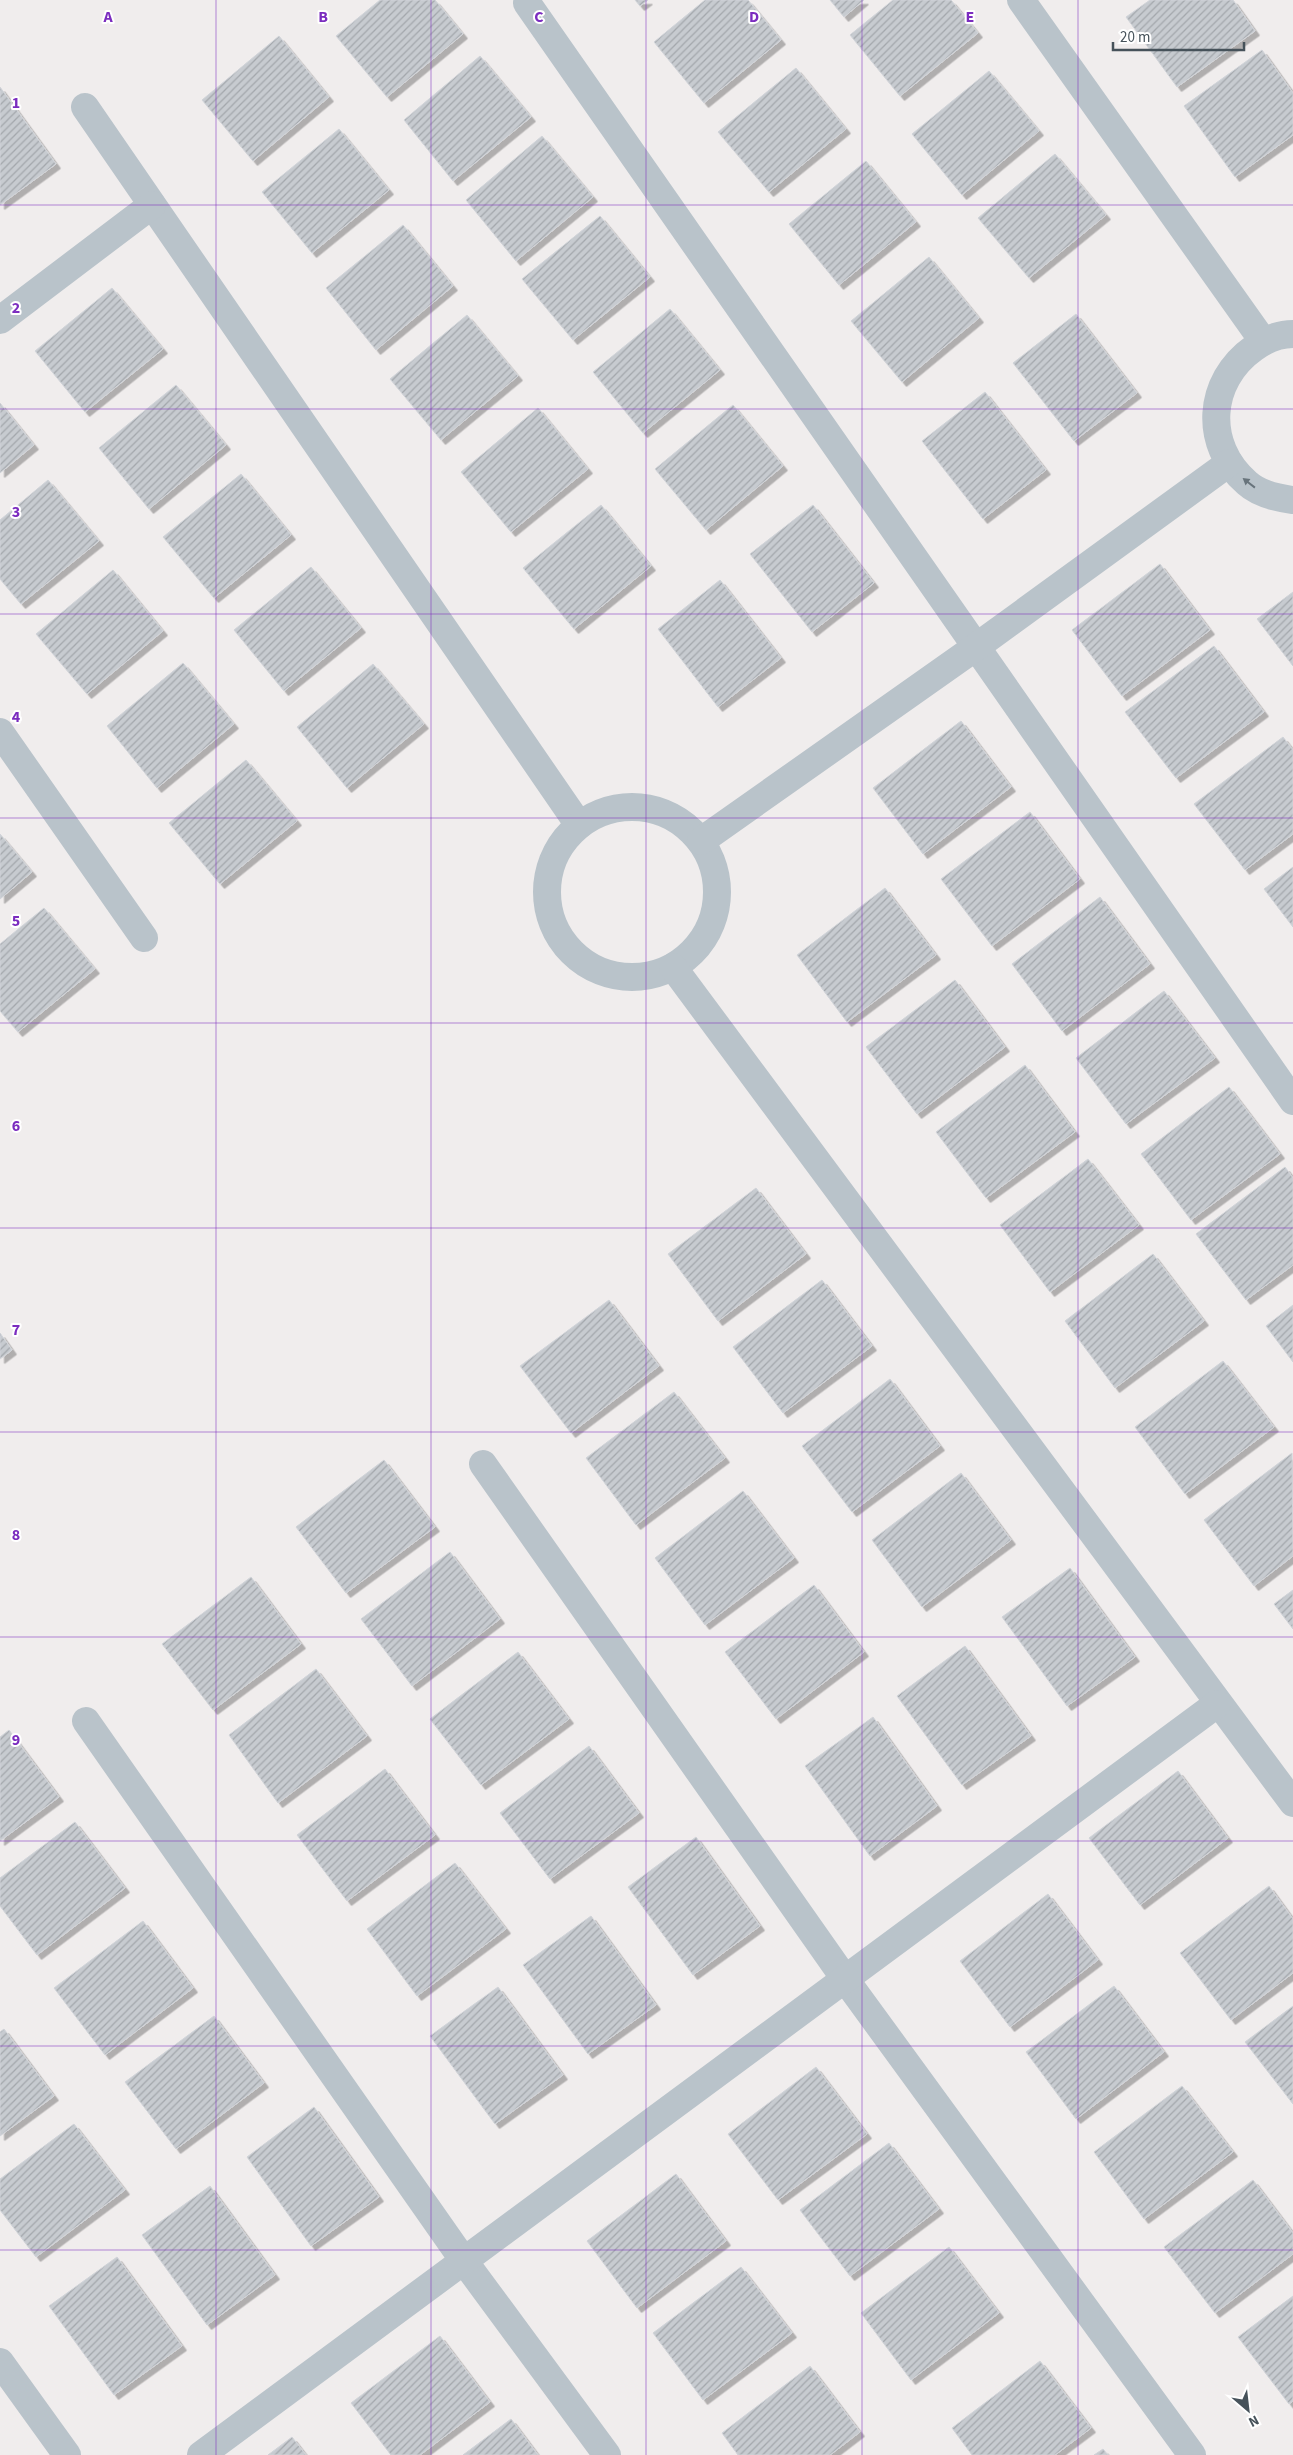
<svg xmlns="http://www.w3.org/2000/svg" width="1293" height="2455" font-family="'Source Sans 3',sans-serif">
  <defs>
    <pattern id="building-hatch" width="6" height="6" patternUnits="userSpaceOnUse" patternTransform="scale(1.25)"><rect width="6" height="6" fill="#c7cbd0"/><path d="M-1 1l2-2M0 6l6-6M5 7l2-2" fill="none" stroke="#a3a7ac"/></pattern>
    <filter id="shadow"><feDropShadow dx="4.5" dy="4.5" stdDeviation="0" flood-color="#0004"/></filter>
  </defs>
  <rect width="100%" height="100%" fill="#f0eded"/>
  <g fill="url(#building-hatch)" stroke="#d1d4d9" filter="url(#shadow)">
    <polygon points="380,0 435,0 463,34 387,97 336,36"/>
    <polygon points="635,0 648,0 640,6"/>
    <polygon points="705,0 748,0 781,40 704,103 654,42"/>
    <polygon points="830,0 864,0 844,17"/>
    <polygon points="893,0 951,0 978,33 900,96 850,35"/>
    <polygon points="1150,0 1233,0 1255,31 1177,87 1126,17"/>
    <polygon points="279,36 329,97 253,161 202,100"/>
    <polygon points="1262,50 1293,93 1293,135 1235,177 1184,106"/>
    <polygon points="480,56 531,117 453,181 404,120"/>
    <polygon points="796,68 846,129 769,192 718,132"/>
    <polygon points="989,71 1039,131 962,195 912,134"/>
    <polygon points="0,87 56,164 0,205"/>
    <polygon points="339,129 389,190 312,253 262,192"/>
    <polygon points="542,136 593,197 516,261 466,200"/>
    <polygon points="1055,154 1106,215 1029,278 978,218"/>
    <polygon points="866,161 916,222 839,285 789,224"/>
    <polygon points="600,216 650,277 573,340 522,279"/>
    <polygon points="403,225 453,286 376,350 326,288"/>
    <polygon points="929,257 979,318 902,382 851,321"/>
    <polygon points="112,288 163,349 85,412 35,351"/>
    <polygon points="670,309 720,370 643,433 593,372"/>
    <polygon points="1076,314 1137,393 1074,441 1013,363"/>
    <polygon points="467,315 518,376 441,440 390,379"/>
    <polygon points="176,385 226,445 149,509 99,448"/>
    <polygon points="985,392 1046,470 983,519 922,441"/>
    <polygon points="0,403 34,445 0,473"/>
    <polygon points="733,405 783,466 706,530 655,469"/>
    <polygon points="538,408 588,469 511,532 461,472"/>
    <polygon points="241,474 291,535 214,598 163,537"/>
    <polygon points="48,480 99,541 21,604 0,579 0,520"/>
    <polygon points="601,505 651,566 574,629 523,568"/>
    <polygon points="813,505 874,583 812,632 750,554"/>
    <polygon points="1160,564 1210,630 1122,696 1072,630"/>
    <polygon points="311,567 361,628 284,691 234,630"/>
    <polygon points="113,570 163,631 87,694 36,634"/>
    <polygon points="720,580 781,658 718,707 658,629"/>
    <polygon points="1293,592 1293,666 1257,619"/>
    <polygon points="1214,646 1264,712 1176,778 1125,712"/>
    <polygon points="183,663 234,724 157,788 107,726"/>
    <polygon points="373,664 424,724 347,788 297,727"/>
    <polygon points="961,721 1011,787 923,854 873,788"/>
    <polygon points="1283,737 1293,750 1293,834 1245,870 1194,804"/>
    <polygon points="246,760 297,821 220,884 169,823"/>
    <polygon points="1030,812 1080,879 992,946 941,879"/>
    <polygon points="0,834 32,872 0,899"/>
    <polygon points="1293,867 1293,927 1264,889"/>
    <polygon points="885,888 936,955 847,1022 797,955"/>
    <polygon points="1100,897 1150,964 1062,1031 1012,964"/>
    <polygon points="44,908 95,969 18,1032 0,1011 0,944"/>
    <polygon points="955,980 1005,1047 917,1114 866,1047"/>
    <polygon points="1164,991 1215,1058 1126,1124 1076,1058"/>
    <polygon points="1025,1065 1075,1132 986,1198 936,1132"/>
    <polygon points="1229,1087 1280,1154 1191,1220 1141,1154"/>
    <polygon points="1088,1159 1139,1225 1050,1292 1000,1225"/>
    <polygon points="1285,1167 1293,1178 1293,1265 1246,1300 1196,1234"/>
    <polygon points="756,1188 806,1254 718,1321 668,1254"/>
    <polygon points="1153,1254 1204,1321 1115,1388 1065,1321"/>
    <polygon points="822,1280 872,1346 783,1413 733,1347"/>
    <polygon points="609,1300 659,1366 571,1433 520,1366"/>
    <polygon points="1293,1305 1293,1362 1266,1326"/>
    <polygon points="0,1333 12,1350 0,1359"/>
    <polygon points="1223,1361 1274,1427 1185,1494 1135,1427"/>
    <polygon points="890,1379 940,1446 852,1512 802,1446"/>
    <polygon points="674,1392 725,1458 636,1525 586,1458"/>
    <polygon points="1292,1453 1293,1556 1254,1586 1204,1520"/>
    <polygon points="384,1460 435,1527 346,1593 296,1527"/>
    <polygon points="961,1473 1011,1540 922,1607 872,1540"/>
    <polygon points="743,1491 794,1558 705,1625 655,1558"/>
    <polygon points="450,1552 500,1619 412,1686 361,1619"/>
    <polygon points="1070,1568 1135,1657 1067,1706 1002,1617"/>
    <polygon points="251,1577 301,1644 213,1710 162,1644"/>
    <polygon points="814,1585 864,1652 776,1719 725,1652"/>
    <polygon points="1293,1590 1293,1629 1274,1604"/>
    <polygon points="965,1646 1031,1736 962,1785 897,1696"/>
    <polygon points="518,1652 569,1719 481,1785 430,1719"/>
    <polygon points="316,1669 367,1736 278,1803 229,1735"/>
    <polygon points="873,1717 937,1806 870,1856 805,1766"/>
    <polygon points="9,1730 59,1797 0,1841 0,1737"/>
    <polygon points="589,1746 639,1813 550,1879 500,1813"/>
    <polygon points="385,1769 435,1835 347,1901 297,1835"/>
    <polygon points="1178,1771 1228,1838 1140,1905 1089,1838"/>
    <polygon points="75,1822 125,1888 37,1955 0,1906 0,1878"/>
    <polygon points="696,1837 760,1926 693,1975 628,1887"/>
    <polygon points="455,1863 506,1929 417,1996 367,1929"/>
    <polygon points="1269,1886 1293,1919 1293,1973 1231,2020 1180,1953"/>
    <polygon points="1048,1894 1098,1960 1010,2027 960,1961"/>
    <polygon points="591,1916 656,2005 588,2054 523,1965"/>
    <polygon points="143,1921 193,1988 105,2055 54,1988"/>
    <polygon points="1114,1986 1164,2052 1076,2119 1026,2052"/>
    <polygon points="498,1987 563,2075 495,2124 430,2036"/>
    <polygon points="1293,2006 1293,2104 1245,2042"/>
    <polygon points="214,2016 264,2083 176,2149 125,2082"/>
    <polygon points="4,2029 54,2096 0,2136 0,2032"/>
    <polygon points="816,2067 867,2134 778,2200 728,2134"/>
    <polygon points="1182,2086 1233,2152 1144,2219 1094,2152"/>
    <polygon points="314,2107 379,2197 311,2246 247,2157"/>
    <polygon points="74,2124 125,2190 36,2257 0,2210 0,2179"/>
    <polygon points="889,2143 939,2209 850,2276 800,2210"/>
    <polygon points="676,2174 726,2241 637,2308 587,2241"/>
    <polygon points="1253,2180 1293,2233 1293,2254 1215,2313 1164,2247"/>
    <polygon points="210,2186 275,2275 207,2325 142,2235"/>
    <polygon points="949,2247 999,2313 911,2380 861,2313"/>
    <polygon points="117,2257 182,2346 114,2395 49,2306"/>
    <polygon points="741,2267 792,2333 703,2400 653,2333"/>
    <polygon points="1293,2296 1293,2401 1289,2404 1238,2337"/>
    <polygon points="440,2336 490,2402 420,2455 391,2455 351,2403"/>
    <polygon points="1040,2361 1091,2428 1055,2455 972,2455 952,2428"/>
    <polygon points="810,2366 860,2432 830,2455 738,2455 722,2433"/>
    <polygon points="511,2419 538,2455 463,2455"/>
    <polygon points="292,2437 306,2455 268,2455"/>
    <polygon points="1103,2449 1108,2455 1094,2455"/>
  </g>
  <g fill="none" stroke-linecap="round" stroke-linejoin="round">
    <g stroke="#b9c3ca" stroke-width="28">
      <polyline points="1021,0 1263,341"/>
      <polyline points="527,3 1293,1101"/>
      <polyline points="85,107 579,825"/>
      <polyline points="0,320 152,205"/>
      <path d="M1293,334C1279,334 1265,340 1254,348C1207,381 1203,445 1247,483C1259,494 1277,498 1293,500"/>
      <polyline points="0,732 144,938"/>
      <circle cx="632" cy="892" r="85"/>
      <polyline points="701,841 976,647 1229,463"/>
      <polyline points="673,967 1293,1803"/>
      <polyline points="483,1464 845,1979 1192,2455"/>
      <polyline points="86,1721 464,2261 607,2455"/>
      <polyline points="0,2362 67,2455"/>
      <polyline points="201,2455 1217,1704"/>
    </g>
  </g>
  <defs><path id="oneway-solid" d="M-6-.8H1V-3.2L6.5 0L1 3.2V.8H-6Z" transform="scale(1.25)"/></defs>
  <use fill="#68747c" href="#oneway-solid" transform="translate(1249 483) rotate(-142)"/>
  <path fill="none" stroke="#7b2cbf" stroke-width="1" stroke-opacity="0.55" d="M216,0V2455M431,0V2455M646,0V2455M862,0V2455M1078,0V2455M0,205H1293M0,409H1293M0,614H1293M0,818H1293M0,1023H1293M0,1228H1293M0,1432H1293M0,1637H1293M0,1841H1293M0,2046H1293M0,2250H1293"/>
  <g font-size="16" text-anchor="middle" font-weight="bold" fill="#7b2cbf" stroke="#fff" stroke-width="4" stroke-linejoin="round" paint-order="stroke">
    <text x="108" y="22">A</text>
    <text x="323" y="22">B</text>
    <text x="539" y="22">C</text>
    <text x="754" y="22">D</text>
    <text x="970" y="22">E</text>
    <text x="16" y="108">1</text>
    <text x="16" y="313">2</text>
    <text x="16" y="517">3</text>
    <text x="16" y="722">4</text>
    <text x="16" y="926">5</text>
    <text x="16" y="1131">6</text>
    <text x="16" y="1335">7</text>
    <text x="16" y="1540">8</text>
    <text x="16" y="1745">9</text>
  </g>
  <g transform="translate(1248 2410) rotate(152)" stroke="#ffffff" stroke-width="4" paint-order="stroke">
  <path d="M0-4L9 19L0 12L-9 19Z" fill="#46525a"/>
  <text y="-8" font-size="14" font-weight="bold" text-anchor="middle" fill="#46525a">N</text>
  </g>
  <path d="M1113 42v8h131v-8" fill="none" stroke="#46525a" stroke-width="2.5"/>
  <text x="1120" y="42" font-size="15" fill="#46525a" stroke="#ffffff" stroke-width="4" paint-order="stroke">20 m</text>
</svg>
